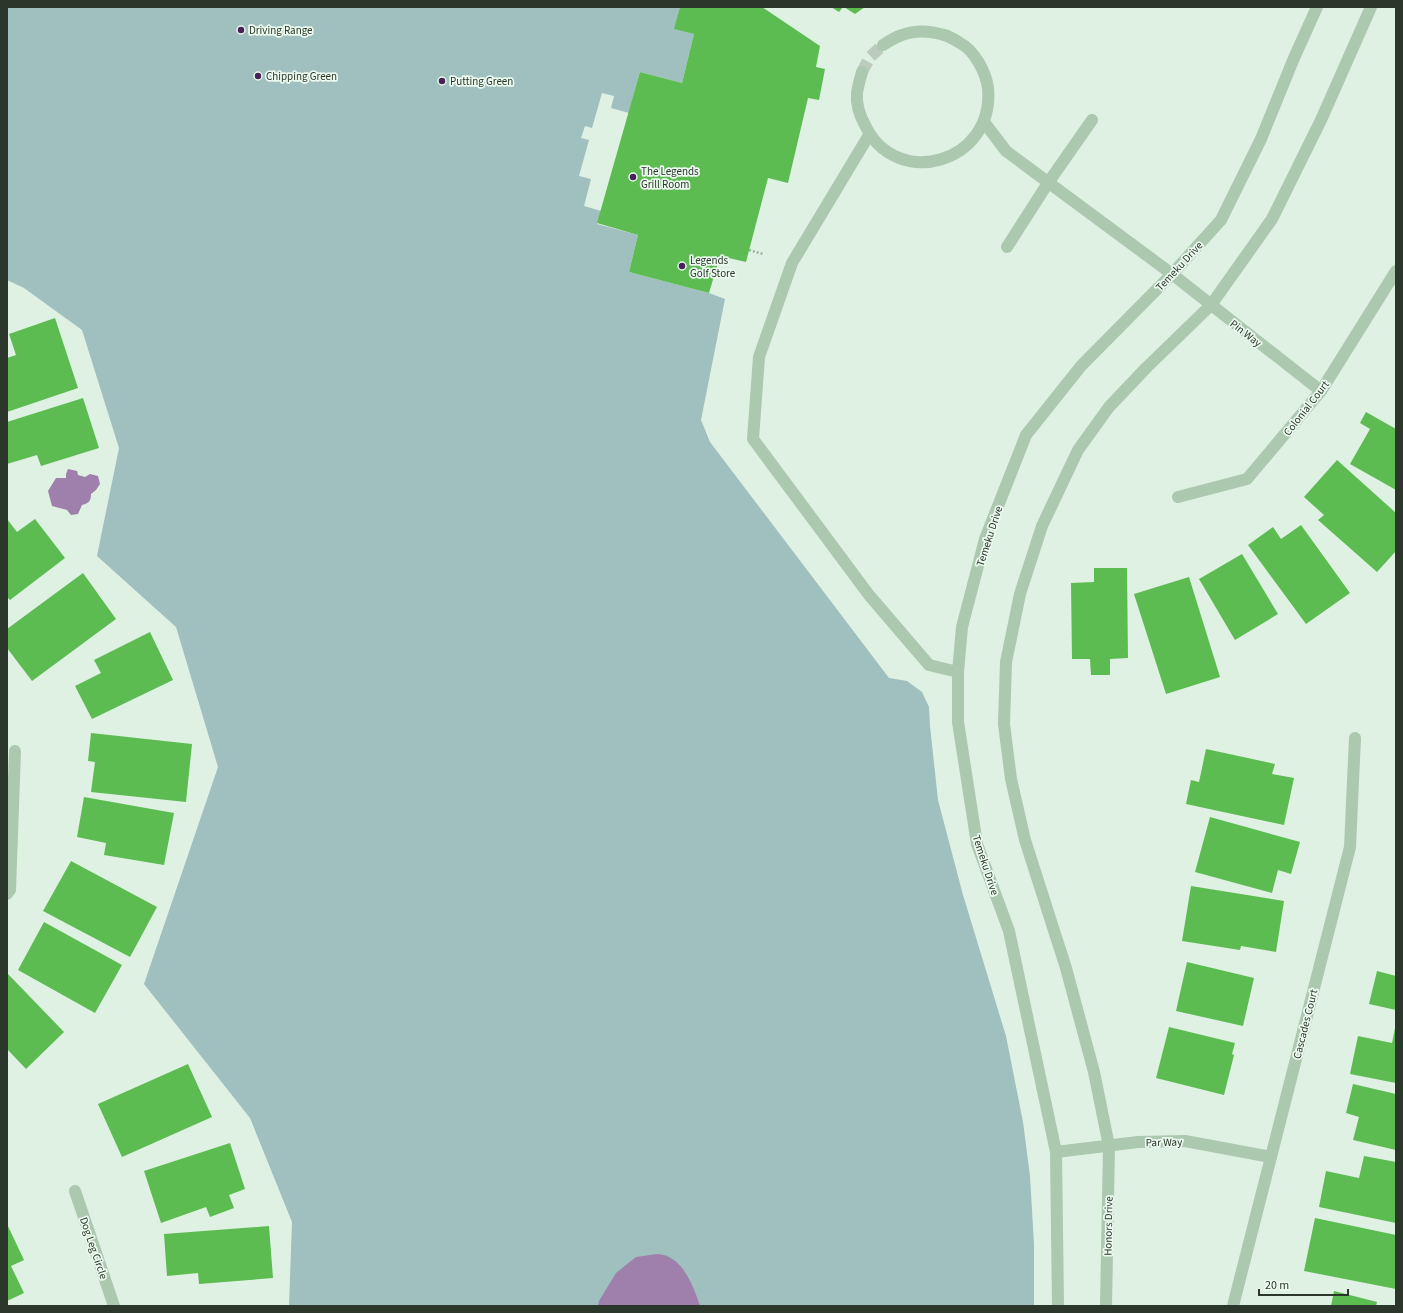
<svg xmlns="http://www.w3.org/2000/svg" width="1403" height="1313" font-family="'Source Sans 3',sans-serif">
  <rect width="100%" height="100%" fill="#dff1e2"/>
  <polygon fill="#a0bfbf" points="7,7 680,7 675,29 694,34 682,83 640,72 629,113 611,108 614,96 602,93 592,128 585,126 581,138 589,140 579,176 591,179 584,206 601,211 597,224 638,235 629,272 709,293 725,299 701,420 710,442 889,678 907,681 922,692 929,707 930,726 938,800 963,895 1006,1036 1023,1122 1030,1176 1034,1245 1034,1306 289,1306 292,1222 250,1118 144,984 218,767 176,627 97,556 119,448 82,330 24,288 7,280"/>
  <g fill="#9f80ac">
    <path d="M68,469L77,471L78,475L85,477L90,474L98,476L100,484L96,490L91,494C91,501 89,503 82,505L78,514L71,515L67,510L52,506L48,491L56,478H66V474Z"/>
    <path d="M657,1254C682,1255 693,1285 700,1306H598L599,1301L616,1273L636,1257Z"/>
  </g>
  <g fill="#5cbc52">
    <polygon points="680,7 762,7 820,46 816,67 825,69 819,100 808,98 788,183 768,178 746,262 720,256 709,293 629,272 638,235 597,223 640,72 682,83 694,34 674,29"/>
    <polygon points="831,7 843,7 839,12"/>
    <polygon points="844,7 865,7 855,14"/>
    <polygon points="55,318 78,388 7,412 7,358 16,355 9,334"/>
    <polygon points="83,398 99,448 41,466 37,455 7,464 7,422"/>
    <polygon points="1366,412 1396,429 1396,490 1350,464 1370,429 1360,423"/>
    <polygon points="1337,460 1396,513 1396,551 1377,572 1318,520 1324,515 1304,497"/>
    <polygon points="7,519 17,532 35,519 65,558 10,600 7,597"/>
    <polygon points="1301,525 1350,593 1306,624 1248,545 1273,527 1281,539"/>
    <polygon points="1242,554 1278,614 1235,640 1199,579"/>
    <polygon points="1094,568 1127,568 1128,658 1110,659 1110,675 1091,675 1090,659 1072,659 1071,583 1094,582"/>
    <polygon points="83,573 116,619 32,681 7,648 7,629"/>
    <polygon points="1189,577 1220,677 1166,694 1134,594"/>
    <polygon points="150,632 173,680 92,719 75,686 101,673 94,660"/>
    <polygon points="91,733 192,744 186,802 91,792 95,762 88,761"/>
    <polygon points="1206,749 1275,764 1272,774 1294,778 1284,825 1186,804 1191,780 1199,782"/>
    <polygon points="84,797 174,813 164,865 104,855 106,843 77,837"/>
    <polygon points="1210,817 1300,842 1291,874 1278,870 1272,893 1195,872"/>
    <polygon points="71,861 157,907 130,957 43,911"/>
    <polygon points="1191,886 1284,901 1276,952 1241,946 1240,950 1182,941"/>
    <polygon points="44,922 122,965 95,1013 18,970"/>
    <polygon points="1187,962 1254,978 1243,1026 1176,1011"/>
    <polygon points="1377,971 1396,976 1396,1010 1369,1004"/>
    <polygon points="7,973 64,1032 26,1069 7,1049"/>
    <polygon points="1169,1027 1235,1043 1232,1054 1234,1055 1224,1095 1156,1078"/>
    <polygon points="1395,1028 1396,1083 1350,1074 1358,1036 1392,1043"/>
    <polygon points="188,1064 212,1117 122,1157 98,1104"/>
    <polygon points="1353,1084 1396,1094 1396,1150 1353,1140 1359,1117 1346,1113"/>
    <polygon points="230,1143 245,1189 229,1195 234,1208 210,1217 206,1207 161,1223 144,1171"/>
    <polygon points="1364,1156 1396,1162 1396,1223 1319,1207 1326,1171 1359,1178"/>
    <polygon points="1315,1218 1396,1235 1396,1289 1304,1271"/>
    <polygon points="7,1224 24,1260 11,1266 24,1293 7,1301"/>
    <polygon points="269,1226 273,1278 199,1284 198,1273 167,1276 164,1234"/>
    <polygon points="1334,1291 1377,1302 1376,1306 1331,1306"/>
  </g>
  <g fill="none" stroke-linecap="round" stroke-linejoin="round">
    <polyline stroke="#bbccbd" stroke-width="12" stroke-dasharray="12 6" stroke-linecap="butt" points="862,72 870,57 883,45"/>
    <polyline stroke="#96b499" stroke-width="2.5" stroke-dasharray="2 2" stroke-linecap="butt" points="749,250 763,254"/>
    <g stroke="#acc8af" stroke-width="12">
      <path d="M862,72C860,79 858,86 857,93C856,104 860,116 865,125C896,191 995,163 988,88C986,72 974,50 960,43C955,40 949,36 944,35C931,31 915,30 902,35C896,37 889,41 883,45"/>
      <polyline points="984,122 1006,151 1172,274 1321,391"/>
      <polyline points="869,135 792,263 759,357 753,439 869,595 929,665 958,672"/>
      <polyline points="1007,247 1048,183 1092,120"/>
      <polyline points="1178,497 1247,479 1321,391 1396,271"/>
      <polyline points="7,894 10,890 15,751"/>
      <polyline points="1056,1152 1138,1142 1185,1141 1271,1157"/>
      <polyline points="75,1191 114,1306"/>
      <polyline points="1058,1306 1056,1152 1009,931 977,844 958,722 958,672 962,627 985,539 1026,435 1081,366 1172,274 1221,220 1261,139 1294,58 1317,7"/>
      <polyline points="1106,1306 1109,1146 1094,1072 1066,968 1025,840 1011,779 1004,724 1006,662 1020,594 1042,526 1078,450 1109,407 1146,368 1211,305 1272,219 1321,120 1371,7"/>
      <polyline points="1233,1306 1350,847 1355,738"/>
    </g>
  </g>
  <g fill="#472355" stroke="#ebf9ee" stroke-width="1.5">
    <circle cx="241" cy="30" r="4"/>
    <circle cx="258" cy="76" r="4"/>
    <circle cx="442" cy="81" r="4"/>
    <circle cx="633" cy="177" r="4"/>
    <circle cx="682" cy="266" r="4"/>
  </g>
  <g text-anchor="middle" stroke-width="3.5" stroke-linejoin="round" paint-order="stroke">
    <g font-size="11" fill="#2a372a" stroke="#ebf9ee" text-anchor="start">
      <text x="249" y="34">Driving Range</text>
      <text x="266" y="80">Chipping Green</text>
      <text x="450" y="85">Putting Green</text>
      <text x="641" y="175">The Legends<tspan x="641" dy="13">Grill Room</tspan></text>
      <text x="690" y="264">Legends<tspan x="690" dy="13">Golf Store</tspan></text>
    </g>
    <g font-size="11" fill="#2a372a" stroke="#ebf9ee">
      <text transform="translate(1179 266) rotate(-47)" y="4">Temeku Drive</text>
      <text transform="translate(1246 333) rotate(38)" y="4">Pin Way</text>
      <text transform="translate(1306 408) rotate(-52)" y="4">Colonial Court</text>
      <text transform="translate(989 536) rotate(-72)" y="4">Temeku Drive</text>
      <text transform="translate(986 865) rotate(72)" y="4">Temeku Drive</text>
      <text transform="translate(1305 1024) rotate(-76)" y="4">Cascades Court</text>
      <text transform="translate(1164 1142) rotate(-1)" y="4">Par Way</text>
      <text transform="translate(1108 1226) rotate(-89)" y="4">Honors Drive</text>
      <text transform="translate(94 1248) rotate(71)" y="4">Dog Leg Circle</text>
    </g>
  </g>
  <rect width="1403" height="1313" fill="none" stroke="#2a372a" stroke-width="16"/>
  <path d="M1259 1289v6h89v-6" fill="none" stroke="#2a372a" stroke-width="2"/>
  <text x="1265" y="1289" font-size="12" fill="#2a372a" stroke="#ebf9ee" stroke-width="3" paint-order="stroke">20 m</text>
</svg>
